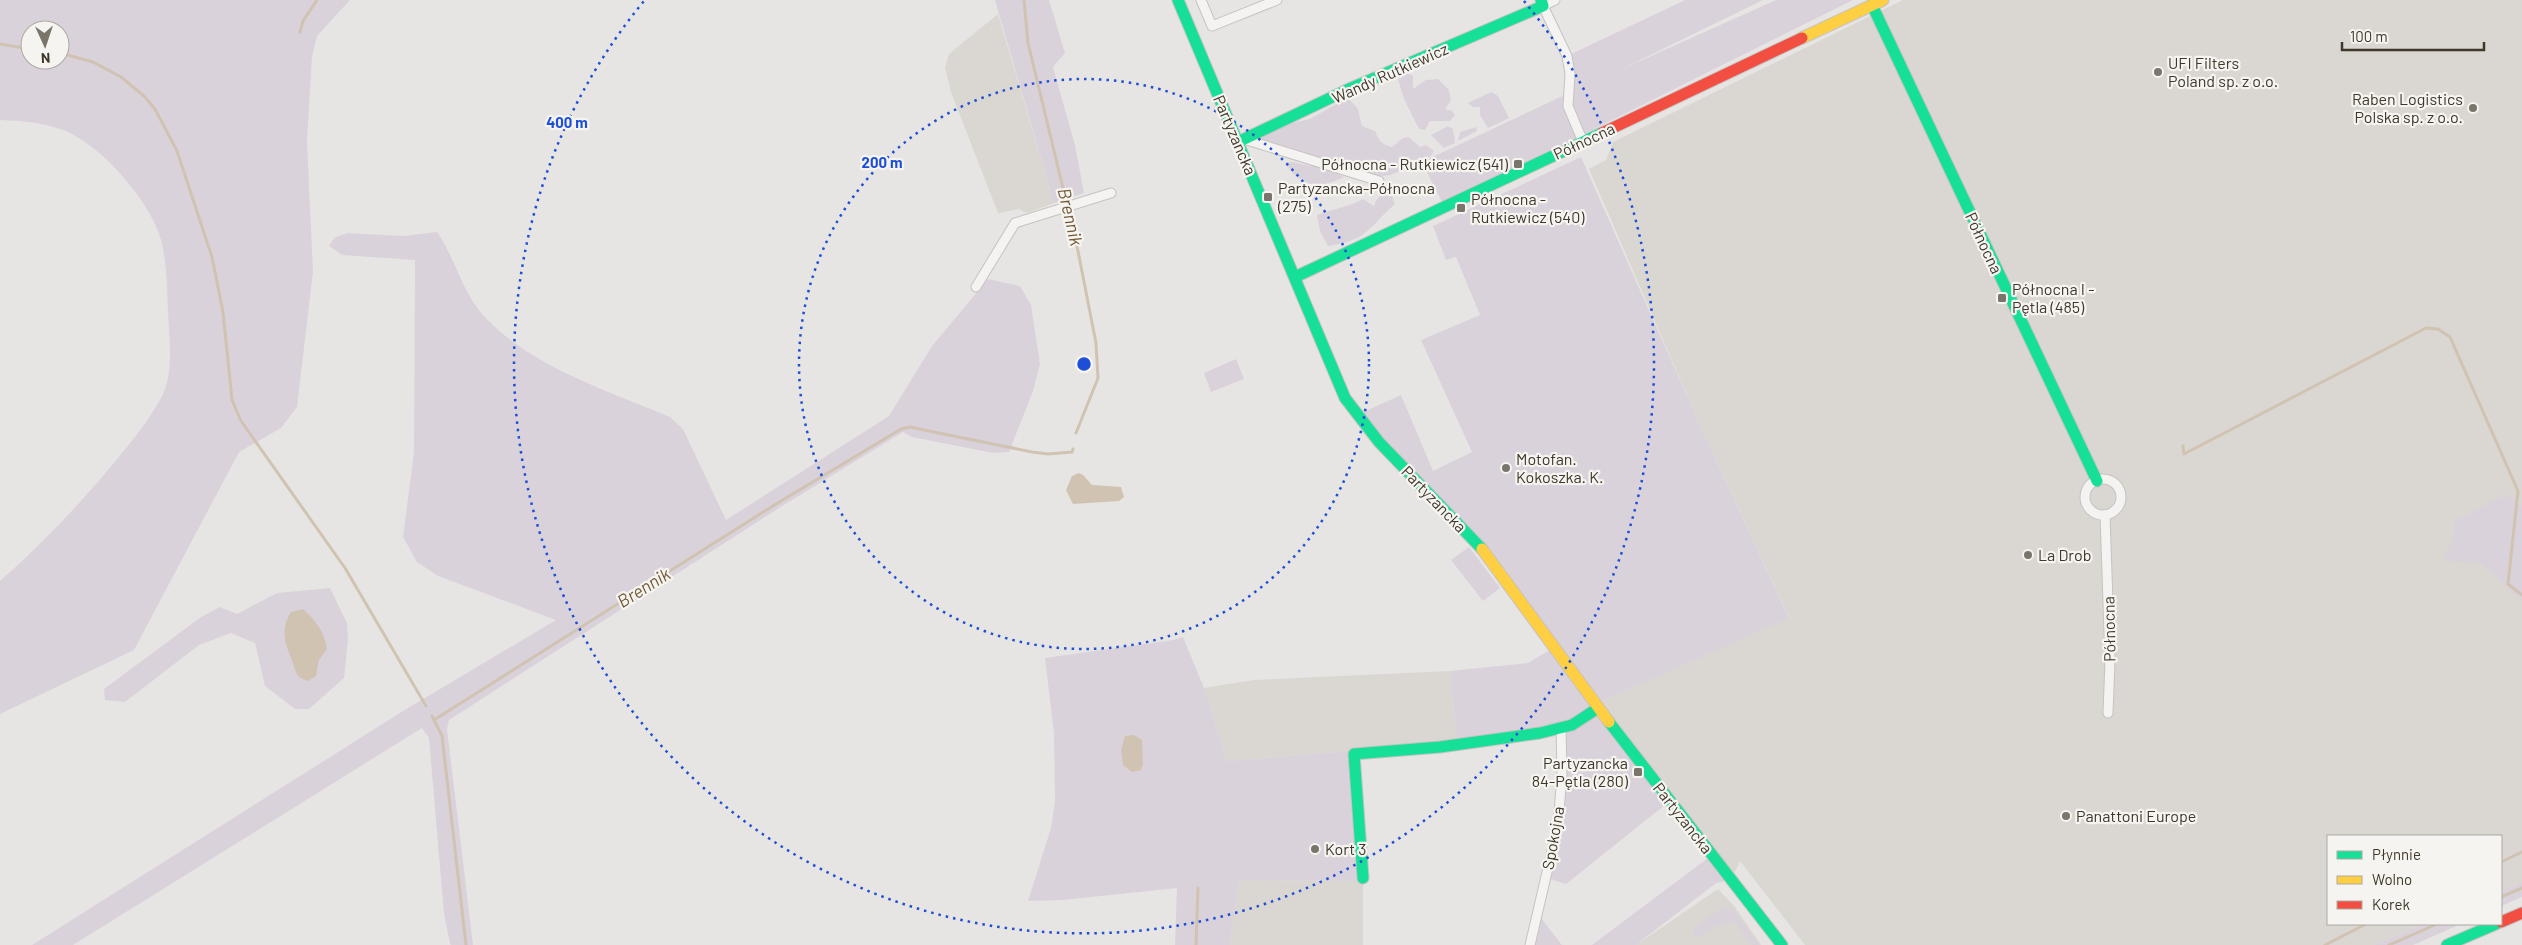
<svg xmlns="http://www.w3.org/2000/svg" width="2522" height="945" font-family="Barlow,sans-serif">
  <rect width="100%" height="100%" fill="#e7e5e3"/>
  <g fill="#dad6d1">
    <polygon points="1903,0 2522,0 2522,882 2501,891 2501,836 2328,836 2328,924 2424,924 2374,945 1805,945 1740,861 1731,880 1596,704 1789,617 1699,423 1589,169 1606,160 1613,142"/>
    <polygon points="998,14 1054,203 1027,213 1019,209 998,213 951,92 945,67 949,54"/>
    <polygon points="1450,671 1457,745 1354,754 1348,751 1227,761 1204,688 1254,680"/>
    <polygon points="1363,878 1363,945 1230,945 1239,880 1358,881"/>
    <polygon points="1718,889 1734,906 1761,945 1636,945"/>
  </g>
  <g fill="#dad2da" fill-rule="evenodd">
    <path d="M0,0H350L317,36L312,56L307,141L313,272L297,407L281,428L239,452L134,650L0,714V581C41,545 78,506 113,464C131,442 150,420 163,394C174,369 169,337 168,311C167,287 167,263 161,240C151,201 98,141 60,129C40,122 20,121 0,120ZM30,30H60V60H30Z"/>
    <polygon points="995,0 1049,0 1065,53 1053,67 1075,145 1084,193 1054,203"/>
    <polygon points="1685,0 1763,0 1622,69 1776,0 1853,0 1584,134 1442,202 1422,162 1569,93 1567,56"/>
    <path d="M1406,71L1413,76V89L1426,80L1438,79L1449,90L1451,100L1445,109L1452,111L1455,115L1450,121H1430L1425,130L1419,129C1411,112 1401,97 1398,77Z"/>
    <polygon points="1491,92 1498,96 1509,118 1488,128 1480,115 1480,107 1473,107 1468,103"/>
    <path d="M1345,99L1350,100L1358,109L1362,126L1375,131C1379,141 1381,144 1392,147L1403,138L1409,137L1420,147L1426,145L1434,151L1431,156L1391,175L1375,177L1256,138L1285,125L1310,119Z"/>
    <polygon points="1448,126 1453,129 1455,143 1444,148 1431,135"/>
    <polygon points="1476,127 1477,131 1458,141 1460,132"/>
    <polygon points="1581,157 1699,423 1789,618 1596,704 1670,801 1566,884 1546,878 1555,839 1561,729 1457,745 1450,671 1528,663 1553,648 1490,558 1357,415 1401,395 1433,471 1472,452 1421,340 1480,315 1456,257 1446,260 1433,226"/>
    <path d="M1285,162H1293L1309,166L1314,164L1344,177C1319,190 1299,187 1285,162Z"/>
    <path d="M1391,193L1395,204C1368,228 1368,240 1328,246L1320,231L1317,215C1332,209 1349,207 1363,199L1374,206C1377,196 1381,194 1391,193Z"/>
    <path d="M437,232C456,259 461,290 483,315C529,366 608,391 670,417L683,429L726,520L889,416L932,346L988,279L1020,286L1031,305L1040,364L1033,391L1009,452L993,453L912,437L903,432L779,508L449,720L447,729L473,945H451L450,943L444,914L429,738L422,728L73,945H32L403,711L556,620L438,576L417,562L403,537L414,452L415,260L342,255L329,246L334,238L347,233L403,236Z"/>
    <polygon points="1236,359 1244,379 1211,392 1204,373"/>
    <polygon points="2506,494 2522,506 2522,600 2481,564 2443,560 2454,539 2454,522"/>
    <polygon points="1469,547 1500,588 1483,601 1451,560"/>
    <polygon points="330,588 347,623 348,640 344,678 309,709 295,709 265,686 255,643 231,633 199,645 125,702 105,700 104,689 201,617 220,607 237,614 277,593"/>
    <polygon points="1183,637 1204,688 1227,761 1348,751 1354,754 1358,881 1239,880 1230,945 1175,945 1177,888 1063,900 1028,901 1051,828 1055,802 1054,734 1045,658 1173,640"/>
    <polygon points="1712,855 1731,880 1716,883 1636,945 1592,945"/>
    <polygon points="2522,882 2522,897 2501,906 2501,891"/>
    <path d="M1722,908L1733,910L1759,945H1753L1734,921C1721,921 1708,933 1696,937L1694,935L1693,931L1695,927Z"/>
    <polygon points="1537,913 1562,945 1530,945"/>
    <polygon points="2424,924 2461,924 2413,945 2374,945"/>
  </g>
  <g fill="#d1c3b2">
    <polygon points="1079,473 1083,475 1092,485 1121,487 1124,497 1119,501 1073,504 1066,490 1072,476"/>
    <path d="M303,609C316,621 324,631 327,649L319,660L316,676L308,681C294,677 296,670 291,658C284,641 281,628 291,612Z"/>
    <polygon points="1134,735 1142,740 1143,764 1141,770 1132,772 1123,765 1121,750 1125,736"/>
  </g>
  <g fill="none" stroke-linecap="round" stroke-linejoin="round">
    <g stroke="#d1c3b2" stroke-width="3">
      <polyline points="1024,0 1028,43 1077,246 1096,343 1098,378 1076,433"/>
      <polyline points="300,32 303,21 317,0"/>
      <polyline points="0,44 30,49"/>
      <polyline points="60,53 93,62 121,77 144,96 155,109 177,151 212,257 223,312 232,400 241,421 345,568 426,706"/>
      <polyline points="2183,446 2184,454 2426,328 2438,329 2450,337 2518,491 2508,584 2522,595"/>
      <polyline points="432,716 442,736 466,945"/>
      <polyline points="434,720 776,504 901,429 910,427 924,430 1032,452 1048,454 1072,452 1073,449"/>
      <polyline points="2501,862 2522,852"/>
      <polyline points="2501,897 2522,888"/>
      <polyline points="1196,945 1198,888"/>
      <polyline points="2325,945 2366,924"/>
      <polyline points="2389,945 2437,924"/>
    </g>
    <g stroke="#c5c3c1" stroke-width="11">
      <g id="street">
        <polyline points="1201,0 1212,26 1277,0"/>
        <polyline points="1555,0 1543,6 1567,56 1570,74 1568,106 1583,142"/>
        <polyline points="1247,140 1379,181"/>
        <polyline points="976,287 1015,223 1111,193"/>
        <circle cx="2103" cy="497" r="18"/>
        <polyline points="2105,515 2110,661 2108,713"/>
        <polyline points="1530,945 1558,825 1562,774 1561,728"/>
      </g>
    </g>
    <g stroke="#c5c3c1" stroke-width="13">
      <g id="fast">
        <polyline points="1178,0 1345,398 1379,442 1482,549"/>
        <polyline points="1872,5 2097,481"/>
        <polyline points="1238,142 1349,89 1543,6 1541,0"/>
        <polyline points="1295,277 1602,133"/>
        <polyline points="1609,722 1782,945"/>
        <polyline points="1363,878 1354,754 1440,747 1540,733 1572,725 1598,708"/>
        <polyline points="2447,945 2496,924"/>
      </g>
    </g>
    <g stroke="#c5c3c1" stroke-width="13">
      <g id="slow">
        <polyline points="1802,38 1883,0"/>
        <polyline points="1482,549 1609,722"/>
      </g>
    </g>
    <g stroke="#c5c3c1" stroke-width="13">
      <g id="jam">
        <polyline points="1602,133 1802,38"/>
        <polyline points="2501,922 2522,913"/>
      </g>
    </g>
    <use href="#street" stroke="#f4f3f1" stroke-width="9"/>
    <use href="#fast" stroke="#16e098" stroke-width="11"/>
    <use href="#slow" stroke="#ffcf43" stroke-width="11"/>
    <use href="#jam" stroke="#f24e42" stroke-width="11"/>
  </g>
  <g fill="none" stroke="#1d4ed8" stroke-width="2.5" stroke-dasharray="2.5 5">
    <circle cx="1084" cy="364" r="285"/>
    <path d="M1524 1A570 570 0 1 1 644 1"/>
  </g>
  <g fill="#7a756b" stroke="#f6f4f0" stroke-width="2">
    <circle cx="2158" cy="72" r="5"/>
    <circle cx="2473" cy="108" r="5"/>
    <rect x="1513" y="159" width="10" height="10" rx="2.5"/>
    <rect x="1263" y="192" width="10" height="10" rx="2.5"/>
    <rect x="1456" y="203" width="10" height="10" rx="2.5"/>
    <rect x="1997" y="293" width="10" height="10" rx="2.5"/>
    <circle cx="1506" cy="468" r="5"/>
    <circle cx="2028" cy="555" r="5"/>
    <rect x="1633" y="767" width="10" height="10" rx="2.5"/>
    <circle cx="2066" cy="816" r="5"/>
    <circle cx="1315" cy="849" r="5"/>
  </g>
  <g text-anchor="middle" stroke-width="4.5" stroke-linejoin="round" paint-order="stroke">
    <g font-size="16" fill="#3f382a" stroke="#f6f4f0" text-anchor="start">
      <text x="2168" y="69">UFI Filters<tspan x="2168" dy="18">Poland sp. z o.o.</tspan></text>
      <text x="2463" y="105" text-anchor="end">Raben Logistics<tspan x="2463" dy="18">Polska sp. z o.o.</tspan></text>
      <text x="1508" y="170" text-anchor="end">Północna - Rutkiewicz (541)</text>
      <text x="1278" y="194">Partyzancka-Północna<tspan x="1278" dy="18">(275)</tspan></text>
      <text x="1471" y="205">Północna -<tspan x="1471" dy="18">Rutkiewicz (540)</tspan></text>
      <text x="2012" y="295">Północna I -<tspan x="2012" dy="18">Pętla (485)</tspan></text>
      <text x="1516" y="465">Motofan.<tspan x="1516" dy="18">Kokoszka. K.</tspan></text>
      <text x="2038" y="561">La Drob</text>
      <text x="1628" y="769" text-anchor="end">Partyzancka<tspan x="1628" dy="18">84-Pętla (280)</tspan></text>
      <text x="2076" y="822">Panattoni Europe</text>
      <text x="1325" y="855">Kort 3</text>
    </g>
    <g font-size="16" fill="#3f382a" stroke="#f6f4f0">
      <text transform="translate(1390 73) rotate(-24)" y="6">Wandy Rutkiewicz</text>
      <text transform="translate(1235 135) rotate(67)" y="6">Partyzancka</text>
      <text transform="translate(1584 141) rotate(-25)" y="6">Północna</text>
      <text transform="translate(1984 243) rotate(65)" y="6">Północna</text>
      <text transform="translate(1434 499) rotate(46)" y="6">Partyzancka</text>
      <text transform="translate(2109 629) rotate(-91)" y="6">Północna</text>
      <text transform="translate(1683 818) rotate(52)" y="6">Partyzancka</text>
      <text transform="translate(1553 838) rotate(-80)" y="6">Spokojna</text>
    </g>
    <g font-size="18" font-style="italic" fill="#715936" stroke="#f6f4f0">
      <text transform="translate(1070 217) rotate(77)" y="6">Brennik</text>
      <text transform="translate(644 588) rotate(-32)" y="6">Brennik</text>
    </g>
  </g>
  <circle cx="1084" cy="364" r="8" fill="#1d4ed8" stroke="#f6f4f0" stroke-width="2.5"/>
  <g font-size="15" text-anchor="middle" font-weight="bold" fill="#1d4ed8" stroke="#f6f4f0" stroke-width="4.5" stroke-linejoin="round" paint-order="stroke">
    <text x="567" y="128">400 m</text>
    <text x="882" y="168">200 m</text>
  </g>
  <rect x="2327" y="835" width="175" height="90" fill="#f6f4f0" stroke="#ada9a1"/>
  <rect x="2337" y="851" width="25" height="8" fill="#16e098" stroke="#ada9a1"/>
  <text x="2372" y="860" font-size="15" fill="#3f382a">Płynnie</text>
  <rect x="2337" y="876" width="25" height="8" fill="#ffcf43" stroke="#ada9a1"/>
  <text x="2372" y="885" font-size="15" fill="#3f382a">Wolno</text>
  <rect x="2337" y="901" width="25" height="8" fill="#f24e42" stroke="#ada9a1"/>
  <text x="2372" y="910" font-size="15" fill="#3f382a">Korek</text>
  <g transform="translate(45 45) rotate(177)"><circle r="24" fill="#f6f4f0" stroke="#ada9a1"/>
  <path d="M0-4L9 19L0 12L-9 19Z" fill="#7a756b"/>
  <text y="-8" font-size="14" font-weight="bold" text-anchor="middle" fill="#3f382a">N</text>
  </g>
  <path d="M2342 42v8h142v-8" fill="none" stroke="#3f382a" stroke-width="2.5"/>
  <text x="2350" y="42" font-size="15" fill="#3f382a" stroke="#f6f4f0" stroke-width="4" paint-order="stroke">100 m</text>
</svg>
